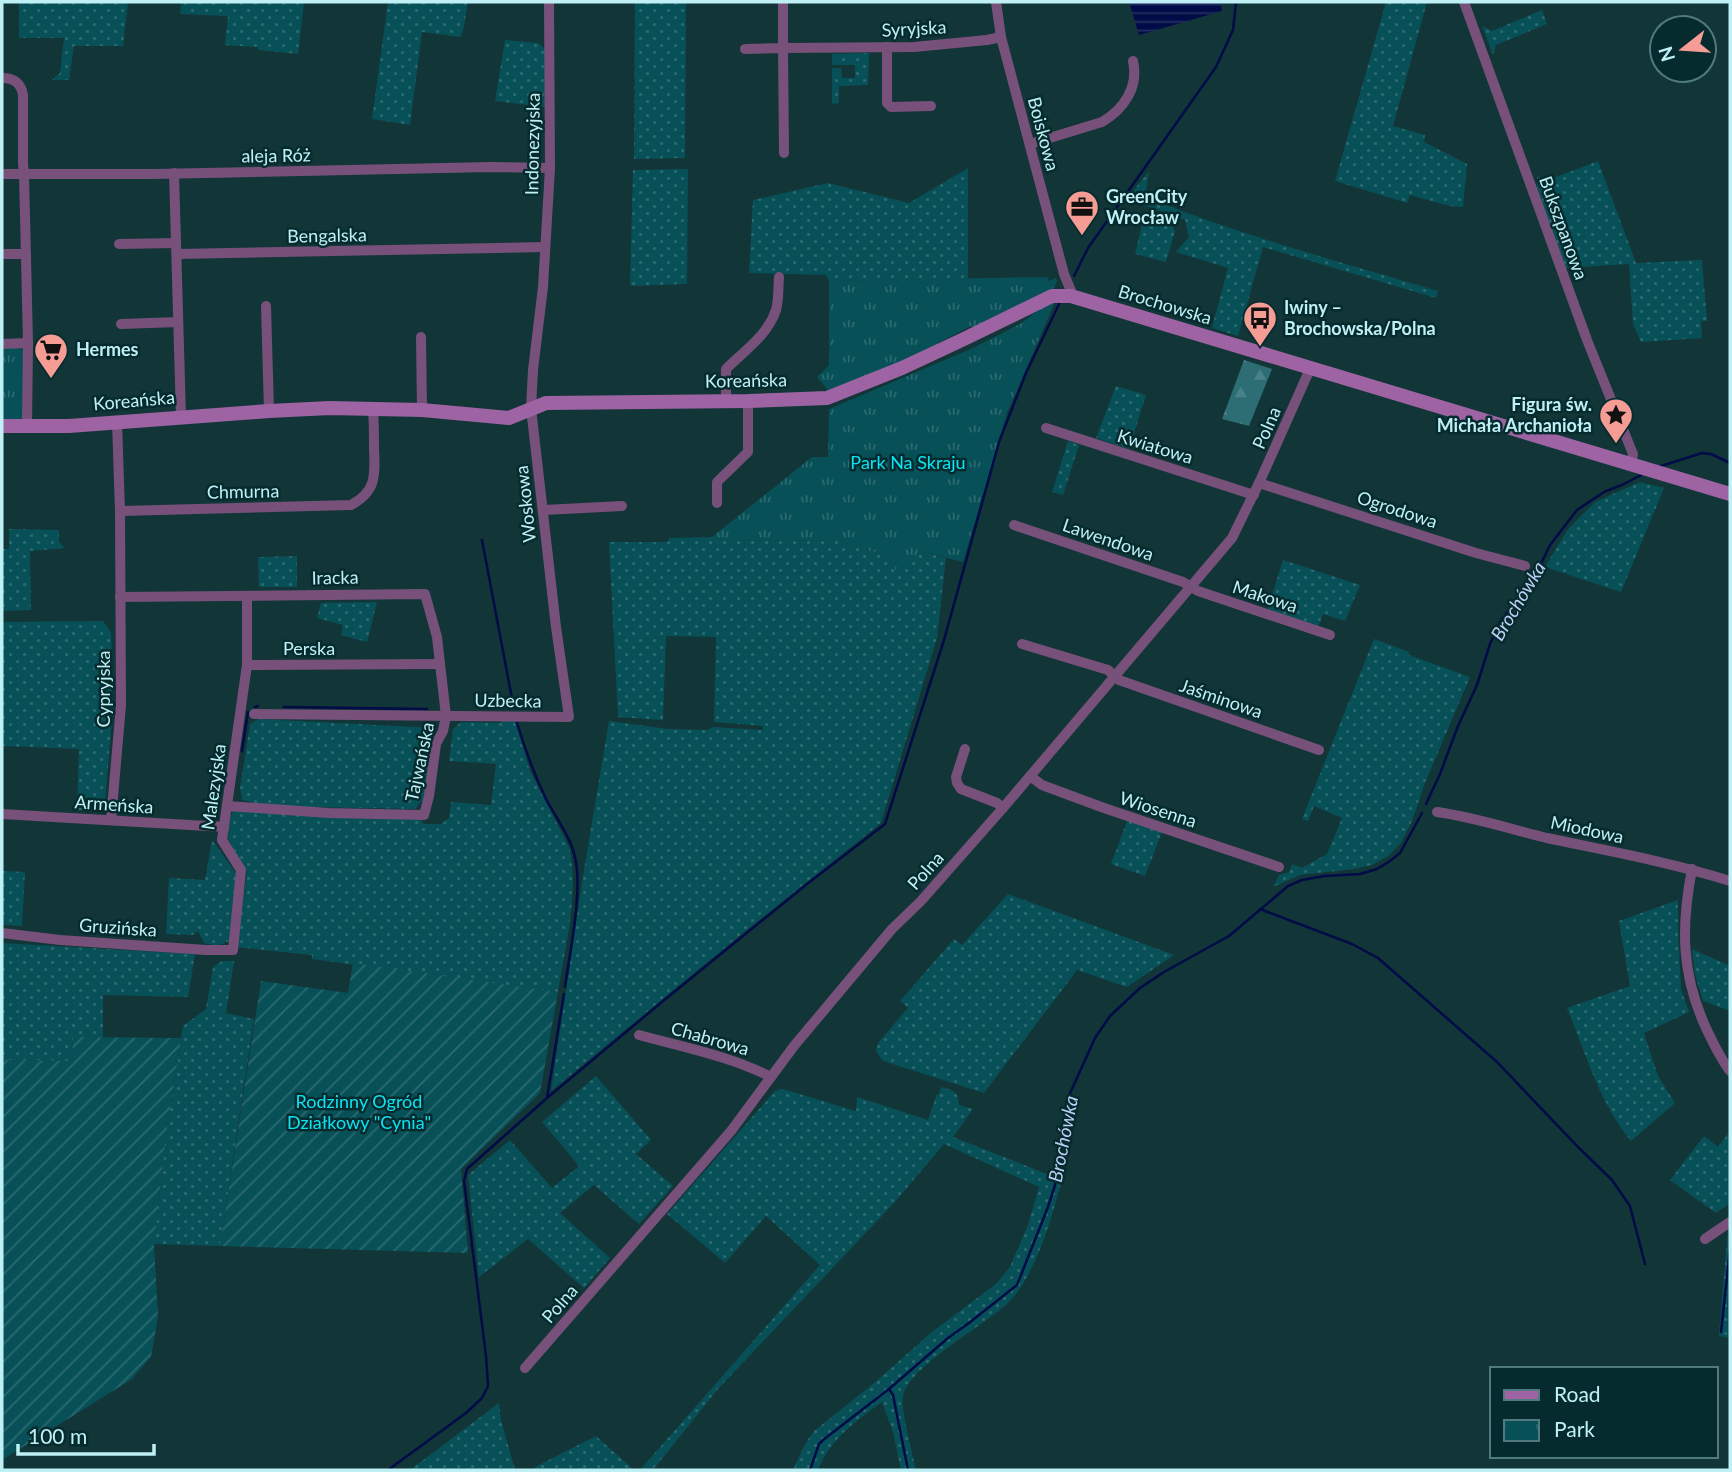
<svg xmlns="http://www.w3.org/2000/svg" width="1732" height="1472" font-family="Lato,sans-serif">
  <defs>
    <pattern id="grass-dots" width="8" height="8" patternUnits="userSpaceOnUse" patternTransform="scale(1.75)"><rect width="8" height="8" fill="#085057"/><path d="M2 2h.1M6 6h.1" fill="none" stroke="#2a6a70" stroke-width="1.8" stroke-linecap="round"/></pattern>
    <pattern id="forest-firs" width="22" height="20" patternUnits="userSpaceOnUse" patternTransform="scale(1.75)"><rect width="22" height="20" fill="#2c6e74"/><path d="M5 1l3.5 6h-7zM16 11l3.5 6h-7z" fill="#498388"/></pattern>
    <pattern id="park-tufts" width="24" height="20" patternUnits="userSpaceOnUse" patternTransform="scale(1.75)"><rect width="24" height="20" fill="#085057"/><path d="M3 7l-1-3M5 7V3M7 7l1-3M15 17l-1-3M17 17v-4M19 17l1-3" fill="none" stroke="#2a6a70"/></pattern>
    <pattern id="garden-furrows" width="10" height="10" patternUnits="userSpaceOnUse" patternTransform="scale(1.75)"><rect width="10" height="10" fill="#085057"/><path d="M-1 1l2-2M0 10L10 0M9 11l2-2" fill="none" stroke="#2a6a70"/></pattern>
    <pattern id="water-rules" width="6" height="5" patternUnits="userSpaceOnUse" patternTransform="scale(1.75)"><rect width="6" height="5" fill="#010b47"/><path d="M0 2.5h6" fill="none" stroke="#242f62"/></pattern>
  </defs>
  <rect width="100%" height="100%" fill="#123538"/>
  <g fill="url(#grass-dots)">
    <polygon points="19,2 128,2 123,46 74,46 69,80 52,80 60,73 64,38 19,38"/>
    <polygon points="181,2 304,2 298,54 258,50 258,47 225,45 228,16 180,14"/>
    <polygon points="388,2 468,2 464,26 461,37 422,32 410,125 372,119"/>
    <polygon points="635,2 686,2 685,158 634,159"/>
    <polygon points="1386,2 1427,2 1393,126 1425,135 1424,142 1467,164 1463,207 1450,206 1410,195 1407,203 1335,181"/>
    <polygon points="1542,10 1547,24 1496,45 1493,55 1482,26 1492,31"/>
    <polygon points="505,40 538,43 546,50 545,107 495,101"/>
    <polygon points="869,53 868,85 839,86 839,103 832,104 832,68 841,68 842,78 855,78 855,65 832,65 832,54"/>
    <polygon points="1598,161 1636,263 1702,260 1707,321 1701,321 1702,338 1641,342 1633,324 1629,264 1564,268 1537,189 1537,176 1546,181"/>
    <polygon points="968,168 968,279 829,281 826,275 749,273 753,200 828,183 909,203"/>
    <polygon points="688,169 687,284 630,286 633,170"/>
    <path d="M1149,171L1145,197C1241,235 1340,262 1438,291L1436,298L1263,247L1238,336L1212,328L1228,268L1176,252L1189,237L1185,220L1127,199Z"/>
    <polygon points="1145,213 1170,222 1175,231 1166,262 1135,254"/>
    <polygon points="1116,386 1146,395 1129,449 1096,438"/>
    <polygon points="1068,441 1079,445 1063,495 1052,492"/>
    <polygon points="1640,482 1664,488 1621,592 1545,567 1568,529 1595,502"/>
    <polygon points="9,529 59,530 59,542 65,548 30,551 31,610 2,611 2,549 9,549"/>
    <polygon points="712,537 712,541 840,540 854,547 888,555 907,569 919,551 946,558 937,638 881,823 744,932 551,1091 583,876 609,721 668,729 708,730 712,727 763,730 763,726 714,722 716,637 666,636 663,720 618,717 609,542 668,542 669,538"/>
    <polygon points="297,556 297,587 259,587 258,557"/>
    <polygon points="1283,560 1360,585 1345,621 1323,614 1318,628 1267,611"/>
    <polygon points="377,602 367,642 341,635 343,625 317,618 321,603"/>
    <polygon points="103,621 111,632 112,667 112,717 105,804 97,811 77,810 79,749 2,746 2,622"/>
    <polygon points="1374,639 1409,652 1409,655 1470,677 1425,783 1412,821 1401,843 1388,856 1372,865 1354,869 1300,875 1273,887 1279,875 1289,872 1292,864 1302,868 1327,854 1342,818 1314,806 1308,821 1302,819"/>
    <path d="M502,717L514,718L530,771L569,847C580,890 565,948 558,992L312,959V955L236,947L247,872L228,839L229,821L233,811L418,817L424,824H441L449,818L451,802L491,805L496,764L449,761L453,729L461,722L501,723Z"/>
    <polygon points="259,719 435,728 426,796 415,809 266,806 242,800 240,788 250,724"/>
    <polygon points="1128,819 1162,832 1145,876 1111,864"/>
    <polygon points="212,840 238,876 229,941 217,946 204,943 198,931 193,935 166,934 169,878 205,880"/>
    <polygon points="2,871 25,872 22,926 2,925"/>
    <polygon points="1008,894 1174,955 1127,987 1077,970 984,1093 883,1061 876,1051 878,1043 908,1008 900,1001 954,939 962,945"/>
    <path d="M1678,900V931L1681,989L1689,1012L1644,1033L1658,1076L1675,1103L1631,1141C1599,1102 1586,1054 1567,1008L1630,986L1619,921Z"/>
    <polygon points="2,943 195,954 188,997 103,995 103,1037 73,1037 72,1061 2,1060"/>
    <polygon points="1692,949 1730,966 1730,1011 1703,1001 1695,974"/>
    <polygon points="222,961 234,961 226,1013 254,1019 220,1246 154,1244 166,1135 183,1026 206,1009 213,967"/>
    <polygon points="596,1076 651,1140 636,1154 673,1186 639,1224 594,1185 560,1213 610,1258 584,1288 528,1239 479,1277 468,1175 510,1140 552,1188 579,1166 542,1122"/>
    <path d="M941,1087C954,1091 958,1090 959,1105L973,1109L953,1137L1047,1174L1052,1167L1064,1171C1054,1211 1037,1275 1007,1304C983,1326 910,1366 903,1396C900,1408 913,1455 916,1470H901L893,1432L882,1402C855,1422 831,1438 818,1470H793L805,1444L814,1431L873,1384L932,1332L996,1284L1010,1267L1028,1225L1039,1187L944,1144L894,1203L717,1390L657,1465L652,1470H640L820,1265L766,1216L725,1263L667,1214L775,1091L783,1089L856,1111L857,1097L928,1120L937,1094H939Z"/>
    <polygon points="1730,1131 1730,1203 1716,1213 1670,1180 1704,1136 1718,1147"/>
    <polygon points="1730,1226 1730,1338 1719,1336 1728,1228"/>
    <polygon points="499,1403 501,1420 515,1470 410,1470"/>
    <polygon points="596,1436 634,1470 536,1470 535,1467"/>
  </g>
  <polygon fill="url(#forest-firs)" points="1244,360 1272,369 1249,426 1222,419"/>
  <g fill="url(#park-tufts)">
    <polygon points="1047,277 1049,281 1056,278 1057,281 1052,291 975,331 971,326 938,343 930,351 828,390 817,377 829,365 829,281"/>
    <polygon points="1055,302 1007,413 963,562 920,551 907,569 896,570 888,555 854,547 840,540 712,541 712,537 812,457 828,457 829,409 971,349 1022,323 1044,305"/>
    <polygon points="17,347 23,350 24,418 20,422 2,423 2,348"/>
  </g>
  <g fill="url(#garden-furrows)">
    <polygon points="353,963 558,992 540,1093 461,1169 468,1253 220,1246 261,981 348,993"/>
    <polygon points="73,1037 181,1038 166,1135 154,1244 158,1317 151,1357 132,1379 2,1460 2,1060 72,1061"/>
  </g>
  <polygon fill="url(#water-rules)" points="1129,2 1220,2 1222,11 1139,35"/>
  <g fill="none" stroke-linecap="round" stroke-linejoin="round">
    <g stroke="#010b47" stroke-width="2.5">
      <polyline points="1074,276 1088,248 1216,67 1233,30 1236,2"/>
      <polyline points="1661,466 1702,453 1711,454 1730,463"/>
      <polyline points="482,540 513,704"/>
      <polyline points="255,707 258,706"/>
      <polyline points="284,707 427,709"/>
      <path d="M517,723C525,749 534,774 546,799C556,818 570,836 575,857C583,891 570,951 565,987"/>
      <polyline points="242,751 248,712"/>
      <polyline points="1426,804 1440,774 1458,726 1477,685 1490,644 1500,622 1535,576 1550,545 1577,510 1604,492 1624,484 1641,475"/>
      <polyline points="1260,909 1352,944 1378,958 1497,1062 1578,1147 1612,1180 1630,1206 1645,1264"/>
      <polyline points="547,1098 564,994"/>
      <polyline points="1721,1332 1730,1249"/>
      <polyline points="889,1389 893,1395 908,1470"/>
      <polyline points="388,1470 466,1413 482,1398 488,1386 486,1356 464,1181 467,1169 547,1098 663,1001 807,884 885,824 944,640 999,442 1026,373 1060,302"/>
      <polyline points="810,1470 819,1444 823,1440 889,1389 948,1338 969,1323 1017,1285 1048,1207 1055,1185 1067,1100 1095,1038 1110,1016 1140,988 1164,972 1229,936 1288,886 1302,880 1324,876 1360,874 1377,869 1390,861 1400,853 1422,813"/>
    </g>
    <g stroke="#775179" stroke-width="10">
      <polyline points="996,2 1001,37 1064,274 1071,291 1071,296"/>
      <polyline points="1464,2 1587,340 1633,454 1631,465"/>
      <polyline points="887,47 887,103 891,107 931,106"/>
      <polyline points="745,49 783,48 783,2"/>
      <path d="M2,78C14,78 21,83 23,95V163L24,174L28,343L27,426"/>
      <path d="M1030,144L1102,122C1124,109 1139,87 1133,61"/>
      <polyline points="784,153 783,48 914,47 987,40 1001,37"/>
      <polyline points="174,173 181,417"/>
      <polyline points="2,174 154,174 491,167 550,168"/>
      <polyline points="119,244 176,243"/>
      <polyline points="2,254 26,254"/>
      <polyline points="177,254 545,247"/>
      <polyline points="266,306 269,411"/>
      <polyline points="121,324 178,322"/>
      <polyline points="421,337 422,410"/>
      <polyline points="2,344 28,343"/>
      <path d="M726,401V369C744,351 768,335 776,310C779,300 778,288 779,277"/>
      <polyline points="1046,428 1254,495"/>
      <polyline points="1259,483 1476,553 1525,566"/>
      <polyline points="717,503 717,482 748,452 748,401"/>
      <polyline points="544,510 622,506"/>
      <path d="M120,511L351,505C377,491 375,475 374,448C374,435 374,422 373,409"/>
      <polyline points="1014,525 1183,582 1198,591 1330,635"/>
      <polyline points="120,597 425,594 437,637 446,716 443,731 436,744 429,796 424,815 329,813 227,806"/>
      <polyline points="247,597 247,665 440,664"/>
      <polyline points="1022,644 1108,670 1119,680 1319,750"/>
      <polyline points="254,714 569,717 556,627 531,408 533,370 543,287 550,168 549,2"/>
      <polyline points="965,749 956,777 957,783 961,789 997,803 1003,808"/>
      <polyline points="1030,776 1042,785 1104,808 1279,867"/>
      <path d="M1437,812C1474,817 1510,829 1547,838C1608,851 1670,862 1730,881"/>
      <polyline points="2,814 224,827"/>
      <polyline points="111,820 121,705 120,511 117,422"/>
      <path d="M1692,869C1681,926 1681,974 1706,1028C1713,1043 1720,1058 1730,1071"/>
      <polyline points="2,933 60,940 206,950 233,950 241,870 222,840 247,665"/>
      <path d="M639,1035C683,1047 730,1056 771,1077"/>
      <polyline points="1705,1239 1730,1222"/>
      <polyline points="525,1368 731,1131 794,1046 892,929 921,901 1003,808 1232,538 1259,483 1310,369"/>
    </g>
    <polyline stroke="#9e63a3" stroke-width="14" points="2,426 69,426 269,411 330,408 422,410 509,418 546,403 748,401 827,398 902,368 964,339 1052,296 1071,296 1730,494"/>
  </g>
  <defs>
    <g id="office-pin" transform="scale(1.75)"><path d="M0 17L-7.5 6A9.5 9.5 0 1 1 7.5 6Z" fill="#f59c95" stroke="#062b2e"/><path d="M-6-3h4V-5.5h4V-3h4V5H-6ZM-1-4.5V-3h2v-1.5ZM-6 0V1H6V0Z" fill="#111"/></g>
    <g id="bus-pin" transform="scale(1.75)"><path d="M0 17L-7.5 6A9.5 9.5 0 1 1 7.5 6Z" fill="#f59c95" stroke="#062b2e"/><path d="M-5-6H5V4H4V6H2V4H-2V6H-4V4H-5ZM-3.5-4V0h7V-4ZM-3.5 1.2v1.5H-2V1.2ZM2 1.2v1.5H3.5V1.2Z" fill="#111"/></g>
    <g id="supermarket-pin" transform="scale(1.75)"><path d="M0 17L-7.5 6A9.5 9.5 0 1 1 7.5 6Z" fill="#f59c95" stroke="#062b2e"/><path d="M-6-5.5h2.5l.6 2H6L4.5 2H-2.5L-4.4-4H-6ZM-1.5 3.2a1.3 1.3 0 1 0 .1 0ZM3 3.2a1.3 1.3 0 1 0 .1 0Z" fill="#111"/></g>
    <g id="sight-pin" transform="scale(1.75)"><path d="M0 17L-7.5 6A9.5 9.5 0 1 1 7.5 6Z" fill="#f59c95" stroke="#062b2e"/><path d="M0-6L1.8-2.2L6-1.7L2.9 1.2L3.7 5.4L0 3.3L-3.7 5.4L-2.9 1.2L-6-1.7L-1.8-2.2Z" fill="#111"/></g>
  </defs>
  <g fill-rule="evenodd">
    <use href="#office-pin" x="1082" y="207"/>
    <use href="#bus-pin" x="1260" y="318"/>
    <use href="#supermarket-pin" x="51" y="350"/>
    <use href="#sight-pin" x="1616" y="415"/>
  </g>
  <g text-anchor="middle" stroke-width="5" stroke-linejoin="round" paint-order="stroke">
    <g font-size="18" fill="#bff0f5" stroke="#062b2e">
      <text transform="translate(914 29) rotate(-3)" y="6">Syryjska</text>
      <text transform="translate(1043 134) rotate(75)" y="6">Boiskowa</text>
      <text transform="translate(533 144) rotate(-89)" y="6">Indonezyjska</text>
      <text transform="translate(276 156) rotate(-1)" y="6">aleja Róż</text>
      <text transform="translate(1563 228) rotate(70)" y="6">Bukszpanowa</text>
      <text transform="translate(327 236) rotate(-1)" y="6">Bengalska</text>
      <text transform="translate(1165 305) rotate(17)" y="6">Brochowska</text>
      <text transform="translate(746 381) rotate(-1)" y="6">Koreańska</text>
      <text transform="translate(134 401) rotate(-5)" y="6">Koreańska</text>
      <text transform="translate(1267 428) rotate(-66)" y="6">Polna</text>
      <text transform="translate(1155 447) rotate(17)" y="6">Kwiatowa</text>
      <text transform="translate(243 492) rotate(-1)" y="6">Chmurna</text>
      <text transform="translate(526 504) rotate(-96)" y="6">Woskowa</text>
      <text transform="translate(1397 510) rotate(18)" y="6">Ogrodowa</text>
      <text transform="translate(1108 540) rotate(19)" y="6">Lawendowa</text>
      <text transform="translate(335 578) rotate(-1)" y="6">Iracka</text>
      <text transform="translate(1265 597) rotate(18)" y="6">Makowa</text>
      <text x="309" y="655">Perska</text>
      <text transform="translate(104 689) rotate(-90)" y="6">Cypryjska</text>
      <text transform="translate(1221 699) rotate(19)" y="6">Jaśminowa</text>
      <text transform="translate(508 701) rotate(1)" y="6">Uzbecka</text>
      <text transform="translate(420 762) rotate(-78)" y="6">Tajwańska</text>
      <text transform="translate(214 787) rotate(-82)" y="6">Malezyjska</text>
      <text transform="translate(114 805) rotate(4)" y="6">Armeńska</text>
      <text transform="translate(1158 810) rotate(18)" y="6">Wiosenna</text>
      <text transform="translate(1587 830) rotate(12)" y="6">Miodowa</text>
      <text transform="translate(926 871) rotate(-48)" y="6">Polna</text>
      <text transform="translate(118 928) rotate(4)" y="6">Gruzińska</text>
      <text transform="translate(710 1039) rotate(16)" y="6">Chabrowa</text>
      <text transform="translate(560 1304) rotate(-49)" y="6">Polna</text>
    </g>
    <g font-size="18" font-weight="bold" fill="#bff0f5" stroke="#062b2e" text-anchor="start">
      <text x="1106" y="203">GreenCity<tspan x="1106" dy="21">Wrocław</tspan></text>
      <text x="1284" y="314">Iwiny –<tspan x="1284" dy="21">Brochowska/Polna</tspan></text>
      <text x="76" y="356">Hermes</text>
      <text x="1592" y="411" text-anchor="end">Figura św.<tspan x="1592" dy="21">Michała Archanioła</tspan></text>
    </g>
    <g font-size="18" fill="#0de2f2" stroke="#062b2e">
      <text x="908" y="469">Park Na Skraju</text>
      <text x="359" y="1108">Rodzinny Ogród<tspan x="359" dy="21">Działkowy "Cynia"</tspan></text>
    </g>
    <g font-size="19" font-style="italic" fill="#bccff4" stroke="#062b2e">
      <text transform="translate(1518 601) rotate(-59)" y="7">Brochówka</text>
      <text transform="translate(1063 1139) rotate(-79)" y="7">Brochówka</text>
    </g>
  </g>
  <rect width="1732" height="1472" fill="none" stroke="#bff0f5" stroke-width="7"/>
  <rect x="1490" y="1367" width="228" height="91" fill="#062b2e" stroke="#507a7e" stroke-width="2"/>
  <rect x="1504" y="1390" width="35" height="10" fill="#9e63a3" stroke="#507a7e" stroke-width="2"/>
  <text x="1554" y="1402" font-size="21" fill="#bff0f5">Road</text>
  <rect x="1504" y="1420" width="35" height="21" fill="url(#park-tufts)" stroke="#507a7e" stroke-width="2"/>
  <text x="1554" y="1437" font-size="21" fill="#bff0f5">Park</text>
  <g transform="translate(1683 49) rotate(253)"><circle r="33" fill="#062b2e" stroke="#507a7e" stroke-width="2"/>
  <path d="M0-5L12 26L0 18L-12 26Z" fill="#f59c95"/>
  <text y="-10" font-size="19" font-weight="bold" text-anchor="middle" fill="#bff0f5">N</text>
  </g>
  <path d="M18 1444v10h136v-10" fill="none" stroke="#bff0f5" stroke-width="3.5"/>
  <text x="28" y="1444" font-size="21" fill="#bff0f5" stroke="#062b2e" stroke-width="5" paint-order="stroke">100 m</text>
</svg>
